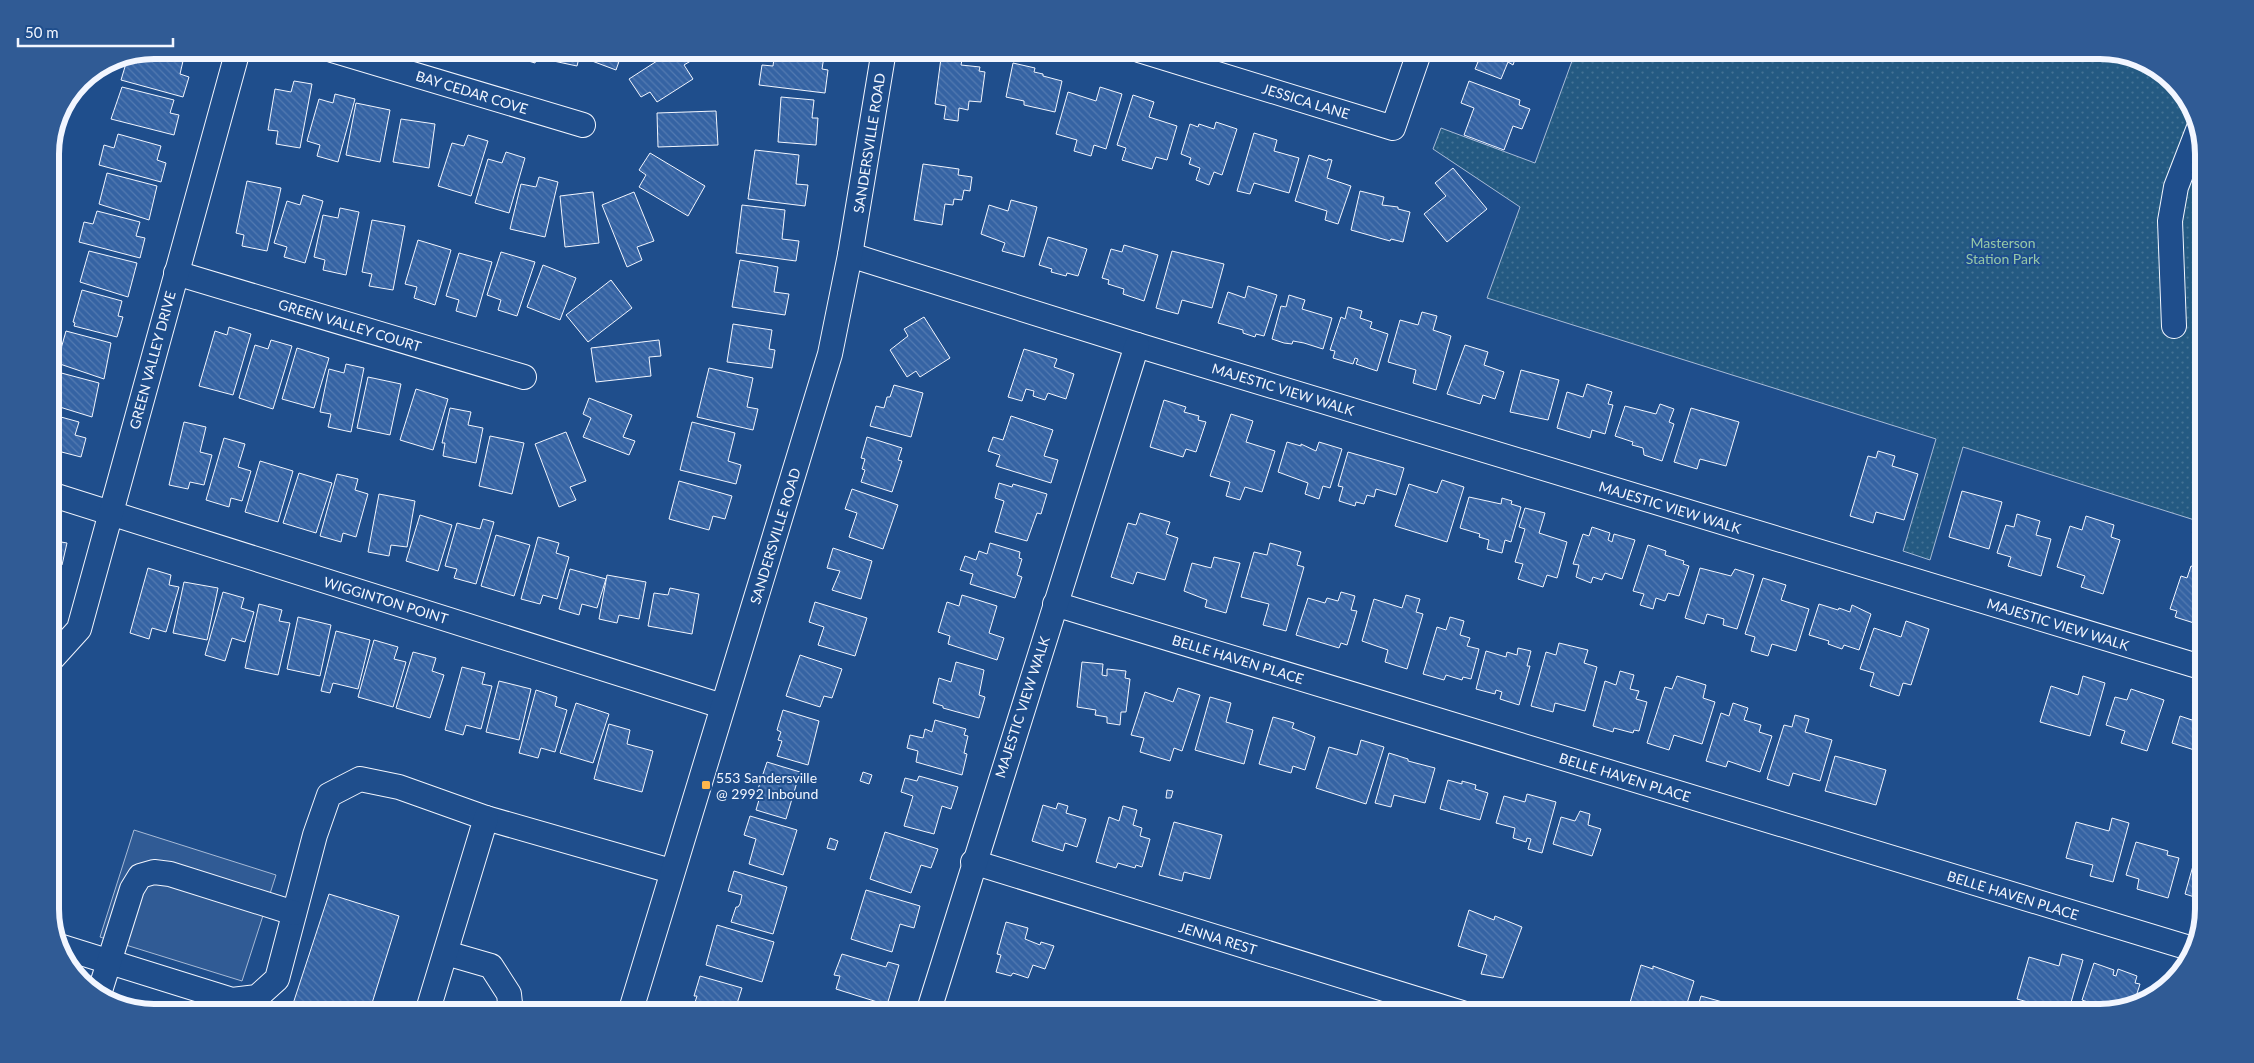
<svg xmlns="http://www.w3.org/2000/svg" width="2254" height="1063" font-family="Lato,sans-serif">
<defs>
<pattern id="green-dots" width="8" height="8" patternUnits="userSpaceOnUse" patternTransform="scale(1.25)"><rect width="8" height="8" fill="#245a82"/><path d="M2 2h.1M6 6h.1" fill="none" stroke="#447295" stroke-width="1.8" stroke-linecap="round"/></pattern>
<pattern id="building-back-hatch" width="6" height="6" patternUnits="userSpaceOnUse" patternTransform="scale(1.25)"><rect width="6" height="6" fill="#3563a3"/><path d="M-1 5l2 2M0 0l6 6M5-1l2 2" fill="none" stroke="#537ab1"/></pattern>
</defs>
<rect width="100%" height="100%" fill="#1f4e8c"/>
<polygon fill="url(#green-dots)" stroke="#a8bbd7" points="1576,50 2101,50 2140,58 2186,96 2204,147 2204,523 1963,447 1930,560 1903,551 1936,439 1487,298 1520,207 1433,149 1441,128 1535,163"/>
<polygon fill="#305b95" stroke="#a8bbd7" points="134,830 276,875 242,981 100,937"/>
<g fill="url(#building-back-hatch)" stroke="#f2f6ff">
<polygon points="478,50 497,50 496,54"/>
<polygon points="503,50 539,50 535,63 502,53"/>
<polygon points="546,50 581,50 577,66 544,59"/>
<polygon points="587,50 623,50 616,70 584,58"/>
<polygon points="674,50 687,50 694,59 684,65 693,79 657,102 650,92 641,97 629,79"/>
<polygon points="775,50 825,50 822,69 828,70 825,93 759,85 762,65 773,66"/>
<polygon points="1337,50 1365,50 1361,60"/>
<polygon points="1474,50 1515,50 1518,51 1513,65 1508,62 1501,79 1475,69 1478,62 1471,60"/>
<polygon points="147,51 183,61 180,74 189,77 183,97 121,80 127,60 137,63 140,53"/>
<polygon points="941,58 962,60 961,65 980,67 979,71 985,72 981,102 969,101 968,110 959,108 958,121 944,119 946,106 935,104"/>
<polygon points="1013,63 1035,68 1034,72 1043,74 1043,76 1062,81 1055,112 1024,105 1024,101 1006,97"/>
<polygon points="294,81 312,84 300,148 276,144 278,131 268,130 275,89 291,92"/>
<polygon points="1469,81 1520,100 1519,105 1530,109 1522,129 1513,126 1504,150 1464,135 1474,108 1461,103"/>
<polygon points="122,87 174,100 170,113 179,115 174,135 111,119"/>
<polygon points="1100,87 1122,94 1106,149 1094,145 1091,156 1074,151 1077,140 1056,134 1068,92 1096,101"/>
<polygon points="335,94 355,99 338,162 317,156 320,145 307,141 319,99 333,103"/>
<polygon points="1133,95 1154,102 1149,117 1177,126 1167,160 1156,157 1152,169 1122,160 1126,148 1117,145"/>
<polygon points="781,97 814,100 812,118 818,118 816,145 778,142"/>
<polygon points="356,103 390,110 380,162 346,155"/>
<polygon points="716,111 718,145 658,147 657,113"/>
<polygon points="401,119 435,124 429,168 393,162"/>
<polygon points="1216,122 1237,129 1222,175 1214,172 1209,185 1196,180 1200,168 1189,164 1191,158 1181,154 1190,124 1198,127 1199,124 1214,129"/>
<polygon points="1254,133 1277,140 1274,151 1299,158 1289,193 1254,183 1250,194 1237,191"/>
<polygon points="118,134 161,146 157,160 166,163 161,182 99,165 104,145 114,148"/>
<polygon points="468,135 488,141 471,196 438,186 452,143 464,146"/>
<polygon points="755,150 799,155 796,184 808,185 805,206 748,199"/>
<polygon points="506,152 525,158 509,213 475,203 488,159 502,163"/>
<polygon points="650,153 705,186 688,216 639,187 646,175 639,170"/>
<polygon points="1309,155 1327,161 1328,159 1332,160 1327,178 1351,186 1338,224 1325,220 1327,211 1295,201"/>
<polygon points="923,164 959,169 958,175 972,177 970,191 964,190 962,200 954,199 953,205 945,204 942,225 914,220"/>
<polygon points="1453,168 1487,209 1447,242 1424,214 1446,196 1435,183"/>
<polygon points="107,173 157,186 149,220 99,204"/>
<polygon points="539,177 558,182 545,237 510,229 521,184 536,187"/>
<polygon points="247,181 281,188 267,251 242,246 244,235 236,233"/>
<polygon points="1360,191 1384,197 1382,205 1398,207 1398,209 1410,212 1403,242 1391,239 1390,241 1351,230"/>
<polygon points="593,192 599,243 565,247 560,196"/>
<polygon points="634,192 654,241 637,247 642,260 627,267 602,205"/>
<polygon points="303,195 323,201 305,263 284,257 287,247 274,243 287,201 300,205"/>
<polygon points="1011,200 1037,207 1024,257 1002,251 1005,243 981,234 989,205 1008,211"/>
<polygon points="742,205 785,210 782,239 799,241 796,261 736,253"/>
<polygon points="340,208 359,212 346,275 323,270 325,260 314,257 323,215 338,218"/>
<polygon points="97,211 140,222 136,236 145,238 140,258 79,242 84,222 93,224"/>
<polygon points="372,220 405,226 393,290 369,286 372,274 362,272"/>
<polygon points="1048,237 1087,249 1078,276 1067,273 1066,276 1051,272 1052,269 1039,265"/>
<polygon points="418,240 451,250 435,305 414,298 417,287 405,284"/>
<polygon points="1124,245 1158,255 1144,301 1123,294 1124,289 1108,284 1109,280 1102,278 1111,249 1122,252"/>
<polygon points="89,251 137,263 128,297 80,282"/>
<polygon points="1172,251 1224,264 1212,308 1182,300 1178,314 1156,308"/>
<polygon points="501,252 535,262 517,316 498,310 501,300 487,295"/>
<polygon points="459,253 492,262 476,317 456,311 459,300 446,296"/>
<polygon points="740,260 778,267 774,292 789,294 785,315 732,307"/>
<polygon points="543,265 576,278 560,320 527,307"/>
<polygon points="611,280 632,308 588,342 566,315"/>
<polygon points="1248,286 1277,295 1264,336 1256,334 1255,337 1243,333 1243,330 1218,323 1228,292 1245,298"/>
<polygon points="82,290 122,301 118,316 123,317 117,337 74,326 75,323 73,322"/>
<polygon points="1289,295 1305,300 1302,309 1332,318 1323,349 1304,343 1293,341 1292,344 1284,343 1272,339 1281,306 1286,307"/>
<polygon points="1348,307 1362,311 1360,318 1372,322 1370,328 1388,334 1377,371 1356,364 1358,359 1355,358 1353,364 1333,358 1335,351 1330,350 1341,317 1345,319"/>
<polygon points="1422,312 1437,316 1433,330 1451,336 1436,390 1413,383 1416,370 1388,362 1400,320 1418,325"/>
<polygon points="924,317 950,358 920,377 916,371 907,377 890,350 908,336 904,329"/>
<polygon points="733,324 772,330 769,349 775,350 772,368 727,362"/>
<polygon points="229,327 251,334 233,395 199,386 215,331 227,335"/>
<polygon points="66,331 111,343 104,379 57,363"/>
<polygon points="271,340 292,346 273,409 239,398 255,345 268,349"/>
<polygon points="659,340 661,356 649,357 651,376 596,382 591,348"/>
<polygon points="1465,345 1488,352 1484,365 1504,372 1495,399 1483,395 1480,404 1447,394"/>
<polygon points="297,348 329,358 314,408 282,399"/>
<polygon points="1024,349 1057,359 1054,367 1074,374 1066,399 1048,393 1045,400 1033,396 1034,391 1026,389 1022,401 1008,397"/>
<polygon points="346,364 364,368 351,432 328,427 331,414 320,412 329,369 344,373"/>
<polygon points="709,368 753,378 747,407 758,409 753,430 697,417"/>
<polygon points="50,370 99,383 92,417 50,404"/>
<polygon points="1521,370 1559,380 1548,420 1510,412"/>
<polygon points="368,377 401,384 390,435 357,428"/>
<polygon points="1587,384 1612,392 1608,404 1613,405 1605,434 1592,430 1590,438 1557,428 1567,392 1583,397"/>
<polygon points="894,385 923,393 911,437 870,426 876,406 884,408 887,397 890,397"/>
<polygon points="416,389 448,399 433,450 400,440"/>
<polygon points="589,398 632,415 623,437 635,441 629,455 583,437 591,418 583,414"/>
<polygon points="1164,400 1186,407 1184,412 1199,416 1198,420 1206,422 1196,452 1186,449 1183,457 1150,447"/>
<polygon points="1660,404 1674,409 1669,422 1674,424 1662,461 1644,455 1643,448 1632,445 1633,442 1615,436 1625,406 1656,414"/>
<polygon points="450,408 471,412 468,425 483,428 476,463 443,456 445,443 442,443"/>
<polygon points="1691,408 1739,422 1726,466 1700,459 1697,469 1674,462"/>
<polygon points="50,414 79,422 75,435 86,438 81,457 50,449"/>
<polygon points="1231,414 1253,421 1246,442 1275,451 1262,492 1245,487 1240,500 1226,496 1230,482 1210,476"/>
<polygon points="1011,416 1053,430 1044,456 1058,460 1051,483 996,466 1000,455 988,451 993,437 1003,440"/>
<polygon points="184,422 206,427 200,452 212,455 204,485 190,482 188,489 169,485"/>
<polygon points="692,422 735,433 728,461 741,465 736,484 680,470"/>
<polygon points="566,432 586,481 570,487 576,500 559,507 535,444"/>
<polygon points="490,436 524,443 512,494 479,486"/>
<polygon points="867,437 902,448 898,460 902,461 892,492 861,482 865,470 862,469 865,459 861,458"/>
<polygon points="224,438 245,444 238,467 251,471 242,501 231,498 229,507 206,500"/>
<polygon points="1287,442 1301,446 1301,444 1316,451 1319,442 1342,449 1330,488 1323,486 1319,499 1305,494 1308,483 1278,472"/>
<polygon points="1878,451 1895,456 1892,466 1918,474 1904,520 1876,512 1873,523 1850,516 1868,456 1876,458"/>
<polygon points="1348,452 1404,468 1396,495 1376,489 1374,497 1367,495 1364,504 1356,502 1355,506 1339,501 1343,487 1338,486"/>
<polygon points="260,461 293,471 278,522 245,512"/>
<polygon points="299,473 332,483 316,533 283,523"/>
<polygon points="337,474 358,479 355,490 368,494 356,537 343,533 341,542 320,536"/>
<polygon points="1442,480 1464,487 1447,542 1395,526 1409,484 1437,493"/>
<polygon points="679,481 732,496 725,519 713,516 709,530 669,519"/>
<polygon points="999,483 1012,487 1013,484 1047,494 1041,514 1037,513 1027,541 995,532 1004,501 995,498"/>
<polygon points="852,489 898,505 883,549 849,537 857,513 845,509"/>
<polygon points="1962,491 2002,502 1989,549 1949,537"/>
<polygon points="379,494 415,501 407,547 391,545 389,556 368,552"/>
<polygon points="1469,497 1501,504 1502,498 1512,501 1511,504 1521,507 1511,542 1505,540 1502,553 1487,549 1489,540 1479,537 1480,534 1460,528"/>
<polygon points="1525,508 1545,513 1539,533 1567,542 1557,578 1547,575 1543,587 1518,579 1523,564 1515,562 1525,529 1519,527"/>
<polygon points="1140,513 1170,522 1166,534 1178,538 1165,580 1137,572 1133,584 1111,577 1128,523 1136,525"/>
<polygon points="2017,514 2040,521 2036,535 2051,539 2041,576 2008,566 2011,557 1997,553 2006,525 2014,527"/>
<polygon points="420,515 452,525 438,571 406,561"/>
<polygon points="2086,516 2114,525 2111,537 2120,540 2103,594 2081,587 2085,576 2057,567 2070,526 2082,530"/>
<polygon points="483,519 494,522 476,584 454,578 457,569 445,566 457,523 480,529"/>
<polygon points="1592,527 1610,533 1608,540 1612,542 1614,534 1635,540 1622,579 1605,573 1602,580 1593,577 1591,583 1576,577 1579,565 1573,564 1583,534 1589,536"/>
<polygon points="496,535 530,545 514,596 481,586"/>
<polygon points="538,537 559,543 556,553 569,557 557,599 543,595 540,604 521,599"/>
<polygon points="50,540 67,543 62,565 51,562 50,567"/>
<polygon points="990,543 1020,552 1019,558 1022,559 1017,575 1022,577 1015,598 970,584 973,574 960,570 965,556 976,560 979,551 987,554"/>
<polygon points="1270,543 1301,552 1297,565 1304,567 1286,631 1263,625 1269,604 1241,597 1254,552 1267,555"/>
<polygon points="1648,545 1666,551 1665,555 1684,561 1683,564 1689,566 1679,596 1668,593 1665,601 1656,598 1653,609 1640,605 1644,594 1633,591"/>
<polygon points="833,548 872,561 861,599 832,590 840,571 827,568"/>
<polygon points="1214,557 1240,563 1226,613 1205,607 1207,600 1184,591 1192,563 1211,568"/>
<polygon points="2191,566 2204,570 2202,578 2204,578 2204,624 2198,622 2200,617 2196,616 2194,623 2175,617 2177,611 2170,609 2181,576 2187,578"/>
<polygon points="148,568 171,575 169,585 179,587 166,632 152,628 149,639 130,633"/>
<polygon points="1700,568 1731,576 1735,569 1754,575 1737,629 1723,625 1724,619 1707,614 1704,624 1685,618"/>
<polygon points="570,569 606,579 597,608 582,604 579,615 559,609"/>
<polygon points="607,575 646,582 639,619 619,615 617,623 599,619"/>
<polygon points="1763,578 1786,585 1781,600 1809,609 1796,651 1772,644 1768,656 1751,651 1755,637 1745,634"/>
<polygon points="184,582 218,588 207,640 173,633"/>
<polygon points="670,588 699,594 692,634 648,626 654,593 668,595"/>
<polygon points="223,592 244,598 241,608 254,612 245,642 232,638 225,661 205,655"/>
<polygon points="1341,592 1355,596 1351,610 1357,611 1347,645 1341,643 1339,648 1296,635 1308,598 1325,603 1327,598 1338,601"/>
<polygon points="962,595 997,606 989,633 1004,638 997,660 948,644 950,636 938,632 947,602 959,606"/>
<polygon points="1406,595 1420,599 1416,612 1423,614 1407,669 1385,662 1388,650 1362,641 1374,599 1402,608"/>
<polygon points="815,602 867,618 855,656 818,645 824,627 809,622"/>
<polygon points="259,604 282,610 279,621 290,623 278,675 245,668"/>
<polygon points="1819,604 1838,610 1839,608 1850,612 1852,605 1871,614 1859,650 1844,645 1842,649 1828,644 1829,641 1809,635"/>
<polygon points="298,617 331,625 320,676 287,669"/>
<polygon points="1450,617 1464,621 1460,635 1470,638 1467,646 1479,649 1471,679 1463,677 1462,680 1446,675 1444,680 1423,674 1437,627 1446,630"/>
<polygon points="1906,621 1929,629 1911,685 1903,683 1899,696 1870,686 1874,673 1860,669 1874,628 1901,637"/>
<polygon points="336,631 370,640 358,689 333,683 330,693 321,691"/>
<polygon points="374,640 398,647 394,659 406,662 393,707 358,697"/>
<polygon points="1559,643 1588,650 1584,663 1597,667 1585,711 1555,703 1553,712 1531,706 1546,652 1556,655"/>
<polygon points="1518,648 1531,651 1527,666 1530,666 1519,705 1500,699 1502,692 1496,690 1495,694 1476,689 1486,651 1506,657 1507,652 1517,655"/>
<polygon points="413,652 436,658 432,671 444,675 430,718 396,708"/>
<polygon points="800,655 842,669 832,698 824,696 820,707 786,696"/>
<polygon points="956,662 984,670 979,695 985,697 979,718 943,708 943,706 933,703 939,678 951,682"/>
<polygon points="1082,662 1103,664 1102,675 1107,676 1107,669 1126,671 1125,678 1130,679 1126,712 1121,712 1120,725 1107,723 1107,717 1095,715 1096,710 1077,707"/>
<polygon points="462,667 485,673 482,684 492,686 481,729 466,725 463,735 445,730"/>
<polygon points="1620,671 1634,675 1630,689 1639,691 1636,699 1647,702 1639,731 1634,730 1633,733 1614,728 1613,732 1593,726 1605,681 1616,685"/>
<polygon points="1677,676 1706,685 1703,698 1715,702 1702,744 1674,735 1669,750 1647,743 1665,687 1672,689"/>
<polygon points="2083,676 2105,683 2090,736 2040,722 2051,686 2078,695"/>
<polygon points="499,681 531,689 519,740 486,732"/>
<polygon points="1178,688 1200,695 1182,751 1174,748 1170,761 1140,752 1144,738 1131,735 1145,692 1173,702"/>
<polygon points="2131,689 2164,700 2147,751 2121,743 2125,731 2106,725 2115,697 2127,700"/>
<polygon points="536,690 557,697 555,706 567,710 555,752 541,748 538,758 519,753"/>
<polygon points="1210,697 1231,703 1226,722 1253,730 1244,764 1195,750"/>
<polygon points="576,703 609,714 593,763 560,753"/>
<polygon points="1733,703 1748,708 1744,720 1761,725 1759,732 1772,736 1760,772 1728,761 1726,767 1706,761 1721,713 1729,716"/>
<polygon points="783,710 819,721 808,765 777,756 782,741 778,740 781,732 777,730"/>
<polygon points="1795,715 1809,719 1805,732 1832,740 1820,781 1793,773 1789,786 1767,779 1784,725 1792,727"/>
<polygon points="2180,716 2192,720 2194,717 2204,720 2204,753 2172,743"/>
<polygon points="1273,717 1294,723 1292,728 1315,737 1305,770 1293,766 1291,773 1259,764"/>
<polygon points="935,720 966,729 964,735 968,736 964,753 967,754 962,775 916,762 918,751 907,748 910,735 923,738 925,729 932,732"/>
<polygon points="609,724 630,730 627,744 653,751 642,792 594,779"/>
<polygon points="1361,740 1384,747 1366,804 1316,788 1329,747 1357,755"/>
<polygon points="1389,753 1408,759 1408,761 1435,768 1425,803 1394,795 1391,807 1375,803"/>
<polygon points="1835,756 1886,770 1876,805 1825,791"/>
<polygon points="767,762 800,772 786,819 756,810 761,793 757,792"/>
<polygon points="863,772 872,775 869,784 860,781"/>
<polygon points="919,776 958,787 951,809 942,806 934,834 904,826 913,796 901,792 905,778 917,781"/>
<polygon points="1448,780 1462,784 1462,781 1476,785 1475,789 1488,793 1480,820 1440,809"/>
<polygon points="1167,790 1173,791 1171,798 1166,798"/>
<polygon points="1527,794 1556,802 1542,853 1528,849 1531,839 1527,838 1526,842 1513,838 1515,828 1496,823 1504,796 1525,802"/>
<polygon points="1058,803 1068,806 1066,813 1086,819 1077,847 1065,843 1063,851 1032,841 1043,805 1056,809"/>
<polygon points="1123,806 1137,810 1133,825 1142,828 1140,836 1150,839 1142,867 1136,865 1135,868 1118,863 1116,868 1096,862 1109,817 1119,821"/>
<polygon points="1580,811 1590,814 1588,825 1601,829 1592,856 1553,844 1561,817 1575,821"/>
<polygon points="750,816 797,830 783,875 749,864 756,839 744,835"/>
<polygon points="2112,818 2129,823 2113,882 2090,876 2093,865 2066,858 2076,822 2109,831"/>
<polygon points="1174,822 1222,835 1210,879 1184,872 1182,881 1159,875"/>
<polygon points="885,832 938,849 931,868 921,865 911,893 870,879"/>
<polygon points="830,838 838,841 835,850 827,848"/>
<polygon points="2200,841 2204,842 2204,900 2185,894"/>
<polygon points="2136,842 2168,851 2167,855 2179,858 2168,898 2137,889 2139,879 2126,875"/>
<polygon points="734,871 787,887 773,934 731,922 736,907 738,907 740,904 742,895 728,891"/>
<polygon points="866,890 920,906 914,928 900,924 892,952 851,939"/>
<polygon points="329,894 399,916 369,1013 290,1013"/>
<polygon points="1469,910 1494,920 1495,916 1522,927 1503,978 1481,974 1487,955 1458,946"/>
<polygon points="1006,922 1028,928 1025,939 1040,945 1041,942 1054,946 1045,969 1033,965 1028,978 1013,973 1011,976 996,972 1001,955 997,954"/>
<polygon points="717,925 774,942 762,982 706,965"/>
<polygon points="842,954 886,967 888,962 899,965 887,1005 836,989 840,976 834,975"/>
<polygon points="2062,954 2083,960 2068,1013 2017,999 2029,957 2059,966"/>
<polygon points="2094,963 2114,970 2113,975 2116,976 2118,969 2137,976 2135,983 2140,984 2134,1003 2102,1013 2098,1011 2100,1006 2082,1000"/>
<polygon points="1641,965 1653,969 1653,966 1694,981 1684,1013 1661,1013 1661,1009 1652,1006 1650,1013 1627,1013"/>
<polygon points="700,976 742,988 734,1013 692,1012 697,996 694,996"/>
<polygon points="1701,996 1744,1008 1742,1013 1696,1013"/>
<polygon points="840,1008 854,1013 838,1013"/>
</g>
<g fill="none" stroke-linecap="round" stroke-linejoin="round">
<g stroke="#f2f6ff" stroke-width="26">
<g id="minor">
<polyline points="332,50 583,125"/>
<polyline points="1139,50 1393,128 1420,50"/>
<polyline points="850,255 1137,345 2204,668"/>
<polyline points="176,273 524,377"/>
<polyline points="2174,326 2170,221 2176,187 2198,130"/>
<polyline points="50,494 722,706"/>
<polyline points="1055,604 2196,950"/>
<polyline points="50,661 79,629 238,50"/>
<polyline points="973,862 1462,1013"/>
<polyline points="62,947 232,1000 257,997 277,979 315,835 329,795 360,779 399,787 486,818 671,871"/>
<polyline points="446,953 491,966 509,994 511,1013"/>
<polyline points="99,994 132,889 140,876 154,872 170,874 294,913"/>
<polyline points="427,1013 486,818"/>
<polyline points="630,1013 830,354 850,255 884,50"/>
<polyline points="928,1013 1137,345"/>
</g>
</g>
<use href="#minor" stroke="#1f4e8c" stroke-width="24"/>
</g>
<rect fill="#ffb74d" stroke="#1f4e8c" stroke-width="2" x="701" y="780" width="10" height="10" rx="2.5"/>
<g text-anchor="middle" dominant-baseline="central" stroke-width="4" stroke-linejoin="round" paint-order="stroke">
<g font-size="14" fill="#f2f6ff" stroke="#1f4e8c">
<text transform="translate(472 92) rotate(17)">BAY CEDAR COVE</text>
<text transform="translate(1306 101) rotate(17)">JESSICA LANE</text>
<text transform="translate(869 143) rotate(-81)">SANDERSVILLE ROAD</text>
<text transform="translate(350 325) rotate(17)">GREEN VALLEY COURT</text>
<text transform="translate(152 360) rotate(-75)">GREEN VALLEY DRIVE</text>
<text transform="translate(1283 389) rotate(17)">MAJESTIC VIEW WALK</text>
<text transform="translate(1670 507) rotate(17)">MAJESTIC VIEW WALK</text>
<text transform="translate(775 536) rotate(-73)">SANDERSVILLE ROAD</text>
<text transform="translate(386 600) rotate(17)">WIGGINTON POINT</text>
<text transform="translate(2058 624) rotate(17)">MAJESTIC VIEW WALK</text>
<text transform="translate(1238 659) rotate(17)">BELLE HAVEN PLACE</text>
<text transform="translate(1022 707) rotate(-72)">MAJESTIC VIEW WALK</text>
<text transform="translate(1625 777) rotate(17)">BELLE HAVEN PLACE</text>
<text transform="translate(2013 895) rotate(17)">BELLE HAVEN PLACE</text>
<text transform="translate(1218 938) rotate(17)">JENNA REST</text>
</g>
<g font-size="14" fill="#97c8a6" stroke="#1f4e8c">
<text x="2003" y="242">Masterson<tspan x="2003" dy="16">Station Park</tspan></text>
</g>
<g font-size="14" fill="#f2f6ff" stroke="#1f4e8c" text-anchor="start">
<text x="716" y="777">553 Sandersville<tspan x="716" dy="16">@ 2992 Inbound</tspan></text>
</g>
</g>
<path d="M0 0H2254V1063H0ZM154 59H2100A95 95 0 0 1 2195 154V909A95 95 0 0 1 2100 1004H154A95 95 0 0 1 59 909V154A95 95 0 0 1 154 59Z" fill="#305b95" fill-rule="evenodd"/>
<path fill="none" stroke="#f2f6ff" stroke-width="6" d="M154 59H2100A95 95 0 0 1 2195 154V909A95 95 0 0 1 2100 1004H154A95 95 0 0 1 59 909V154A95 95 0 0 1 154 59Z"/>
<path d="M18 38v8h155v-8" fill="none" stroke="#f2f6ff" stroke-width="2.5"/>
<text x="25" y="38" font-size="15" fill="#f2f6ff" stroke="#1f4e8c" stroke-width="4" paint-order="stroke">50 m</text>
</svg>
